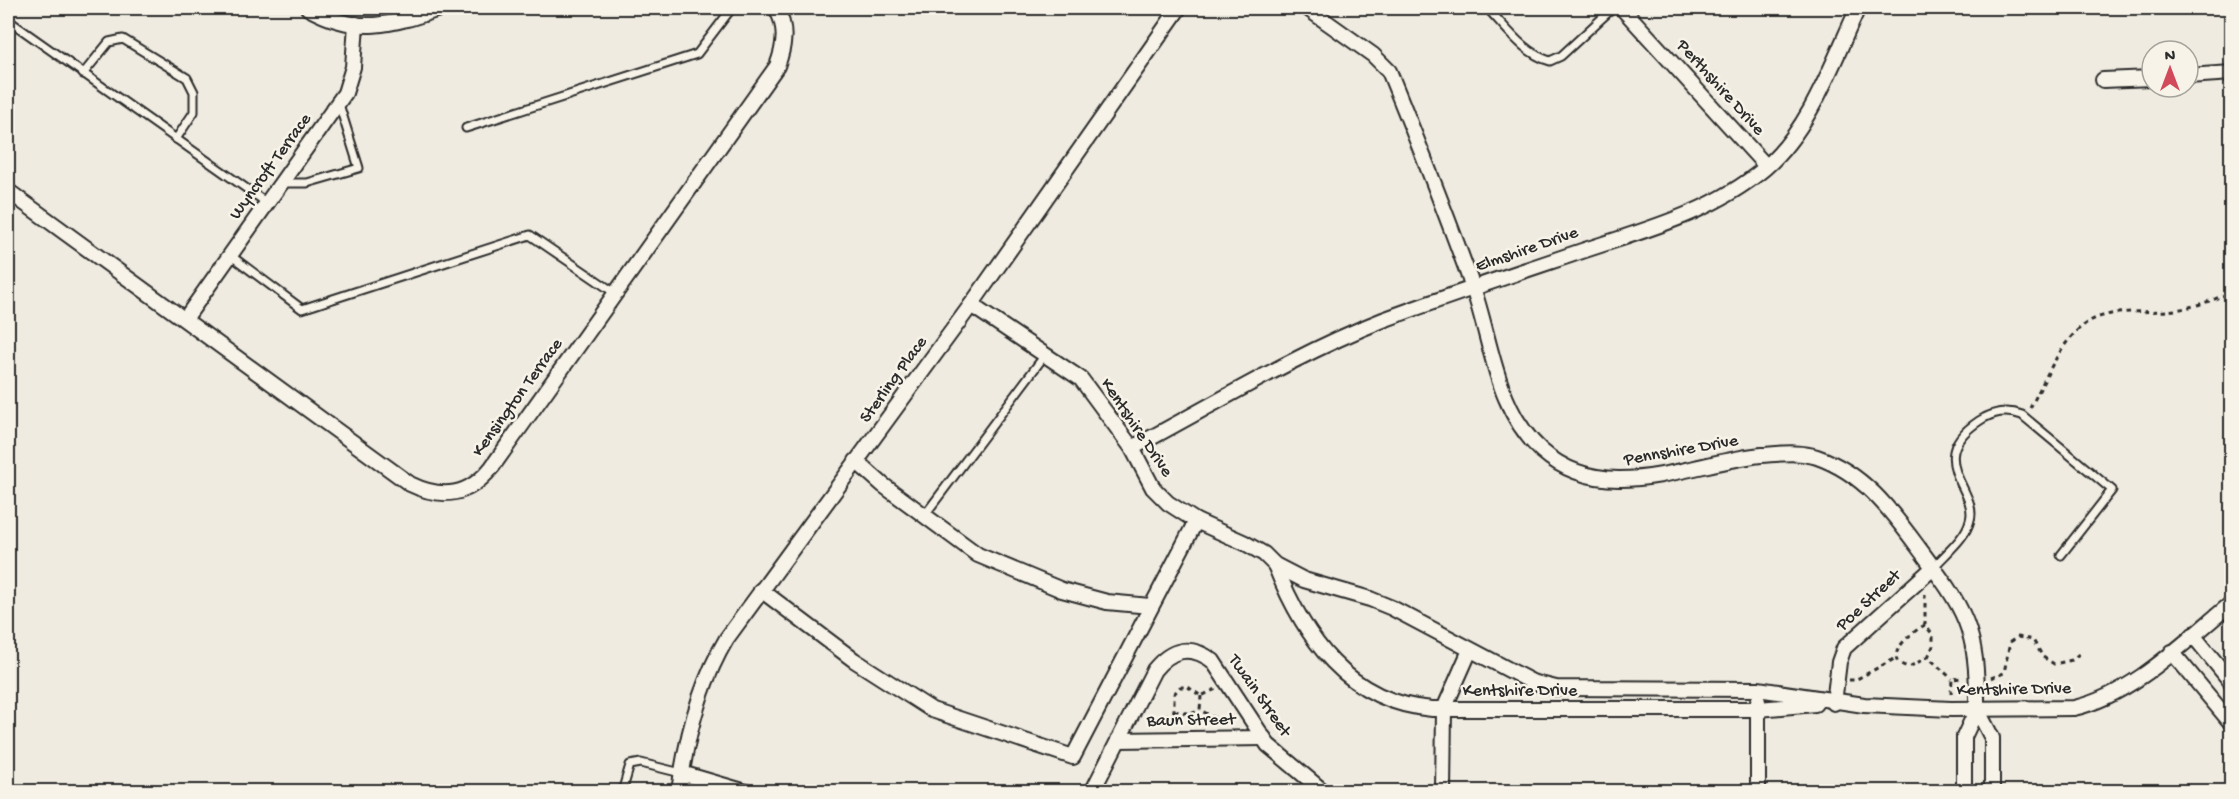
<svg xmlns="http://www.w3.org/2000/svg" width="2239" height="799" font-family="'Gochi Hand',sans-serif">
<rect width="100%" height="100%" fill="#efebe0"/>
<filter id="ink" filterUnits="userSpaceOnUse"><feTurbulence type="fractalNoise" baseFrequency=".0167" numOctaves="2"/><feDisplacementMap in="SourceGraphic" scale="12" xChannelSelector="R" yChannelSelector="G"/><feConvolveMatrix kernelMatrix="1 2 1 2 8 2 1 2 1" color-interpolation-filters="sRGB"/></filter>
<g filter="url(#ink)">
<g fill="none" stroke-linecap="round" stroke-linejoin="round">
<g stroke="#2b2b2b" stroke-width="11">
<g id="service">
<path d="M1487,8C1506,27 1523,53 1550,61L1561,56L1613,8"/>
<polyline points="8,20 267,203"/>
<polyline points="83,74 109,42 123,39 187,78 194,92 194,112 176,139"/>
<polyline points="466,128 697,54 732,8"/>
<polyline points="281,183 307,183 359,168 339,104"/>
<polyline points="230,255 302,309 530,235 615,293"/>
<polyline points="924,516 1045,355"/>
<path d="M1933,568C1945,554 1966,538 1970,520C1979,490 1922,459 1979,421C1993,412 2006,409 2022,415L2112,490L2061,555"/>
<polyline points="622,792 630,765 641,763 681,773"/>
</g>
</g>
<g stroke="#2b2b2b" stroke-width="18">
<g id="minor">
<path d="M308,8C358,36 391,25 442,8"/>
<path d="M1307,8L1373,55L1389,71C1418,142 1446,213 1472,285C1492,341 1495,409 1542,451C1605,507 1689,463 1761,455C1779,454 1800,451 1817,457C1863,473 1890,509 1918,547C1965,610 1978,627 1977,709"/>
<polyline points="1622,8 1766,166"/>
<polyline points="2188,76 2232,73"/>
<polyline points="2103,80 2152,78"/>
<path d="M8,191L410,484C443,500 469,496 492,467L777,66C785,45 787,27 776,8"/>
<path d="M971,305L1081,379L1132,448L1153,488L1168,503L1196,521L1245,543L1264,554L1275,565L1304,580L1370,599L1392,608L1532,682L1556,688L1758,689L1864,705L1951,709L2074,708C2133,695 2185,641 2232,603"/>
<polyline points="185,319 345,93 353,67 356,24"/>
<path d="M1132,448C1215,404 1296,354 1383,320C1450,295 1517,273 1585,250C1648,229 1713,212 1765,168C1811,128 1833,61 1858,8"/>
<polyline points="856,461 883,485 978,555 1062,590 1107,602 1150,606"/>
<path d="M1275,565C1304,638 1348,702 1432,709H1759L1815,704"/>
<polyline points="761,590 854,660 932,710 1073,757 1196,521"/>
<polyline points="2193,635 2232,683"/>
<polyline points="2172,652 2232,724"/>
<polyline points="1758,701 1758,792"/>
<polyline points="1834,703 1839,662 1844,648 1933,568"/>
<polyline points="1118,740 1264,738"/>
<polyline points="681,773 746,792"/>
<path d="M679,792C686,738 699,685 727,638L971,305L1179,8"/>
<path d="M1092,792L1154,670C1171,649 1190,644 1213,661L1268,745L1324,792"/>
<polyline points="1443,792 1444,709 1470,650"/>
<polyline points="1964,792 1964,737 1977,709 1992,738 1992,792"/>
</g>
</g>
<g stroke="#2b2b2b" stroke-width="3" stroke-dasharray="4.5 4.5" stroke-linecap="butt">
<path d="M2030,408C2045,381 2059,343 2085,324C2109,307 2147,314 2175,310C2195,307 2213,300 2232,292"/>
<polyline points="1925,594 1925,625 1933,635 1933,646 1928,657 1952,679"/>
<path d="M1925,625C1911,632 1878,660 1909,667L1928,657"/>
<polyline points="1991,678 2004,673 2010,642 2018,637 2033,640 2043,657 2054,664 2072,660 2080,653"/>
<polyline points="1849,680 1855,680 1896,658"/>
<polyline points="1951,694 1952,679 1963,678"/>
<polyline points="1201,696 1200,710 1224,723"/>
<polyline points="1174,711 1191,714 1200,710"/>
<polyline points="1149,725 1174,711 1174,694 1180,687 1188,687 1201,696 1216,689"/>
</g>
<use href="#service" stroke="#f7f3e8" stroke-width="7"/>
<use href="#minor" stroke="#f7f3e8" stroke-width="14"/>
</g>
</g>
<g text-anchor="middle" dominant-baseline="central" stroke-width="5" stroke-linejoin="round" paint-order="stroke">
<g font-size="18" fill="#2b2b2b" stroke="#f7f3e8">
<text transform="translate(1720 88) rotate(48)">Perthshire Drive</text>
<text transform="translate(271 167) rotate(-54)">Wyncroft Terrace</text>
<text transform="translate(1527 250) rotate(-19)">Elmshire Drive</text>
<text transform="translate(894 380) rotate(-54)">Sterling Place</text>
<text transform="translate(518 398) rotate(-54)">Kensington Terrace</text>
<text transform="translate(1136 428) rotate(56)">Kentshire Drive</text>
<text transform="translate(1681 451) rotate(-10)">Pennshire Drive</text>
<text transform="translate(1869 601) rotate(-43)">Poe Street</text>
<text transform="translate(2014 690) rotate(-1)">Kentshire Drive</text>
<text x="1520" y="691">Kentshire Drive</text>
<text transform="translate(1259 696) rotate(55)">Twain Street</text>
<text transform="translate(1191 721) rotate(-1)">Baun Street</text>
</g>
</g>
<rect width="2239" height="799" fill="none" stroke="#f7f3e8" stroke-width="30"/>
<rect x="15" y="15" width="2209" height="769" fill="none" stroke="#2b2b2b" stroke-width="2" filter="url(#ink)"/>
<g transform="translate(2170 69)"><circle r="28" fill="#f7f3e8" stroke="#a5a39c" stroke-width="1.5"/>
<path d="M0-4.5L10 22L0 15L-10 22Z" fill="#d1495b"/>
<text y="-9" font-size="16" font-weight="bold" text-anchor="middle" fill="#2b2b2b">N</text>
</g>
</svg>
